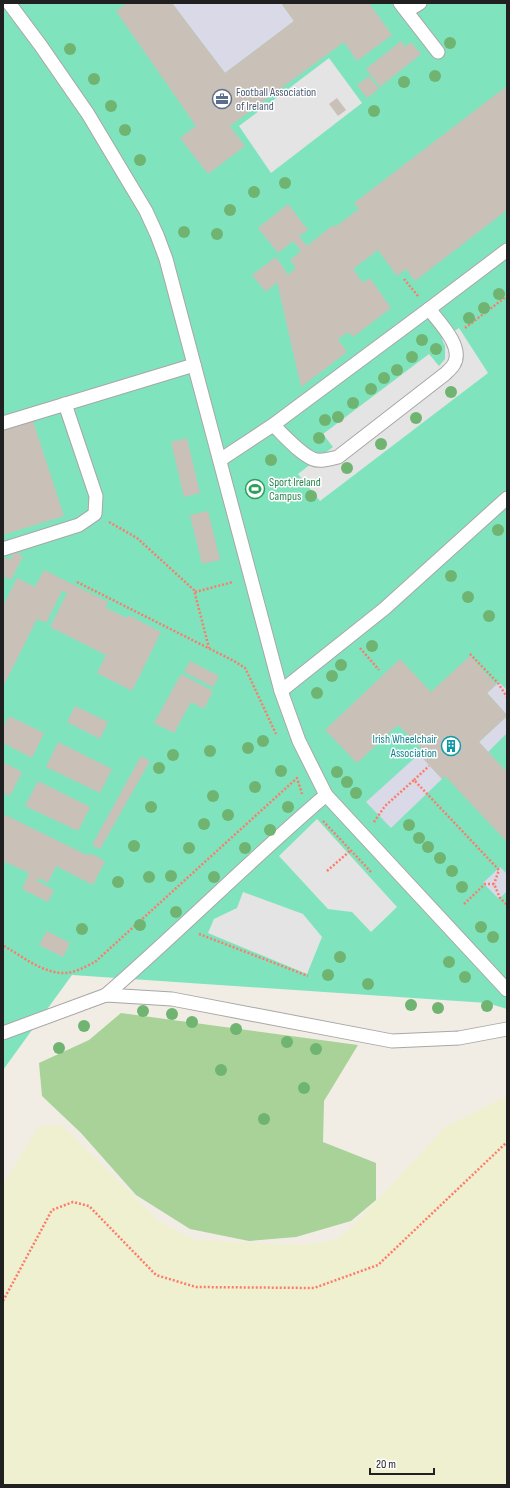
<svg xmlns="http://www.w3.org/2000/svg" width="510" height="1488" font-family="'Sofia Sans Condensed',sans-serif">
<rect width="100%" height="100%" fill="#f1ede5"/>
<polygon fill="#eef0d0" points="507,1096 507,1485 3,1485 3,1185 38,1127 61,1124 159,1221 194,1240 306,1245 335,1240 350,1229 445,1127"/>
<polygon fill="#a8d298" points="121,1013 358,1045 324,1101 323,1142 376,1163 376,1200 351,1221 296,1237 249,1241 190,1229 136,1195 81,1133 42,1096 39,1063 89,1040"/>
<polygon fill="#7fe4be" points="3,3 507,3 507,1009 487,1003 72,975 3,1070"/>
<g fill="#e4e4e4">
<polygon points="329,58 362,103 271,173 239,126"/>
<polygon points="459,328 488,373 320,501 298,474 333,447 323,434 429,354 439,366 445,359 445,346 442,339"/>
<polygon points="317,819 397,907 371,932 352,912 328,909 279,856"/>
<polygon points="243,892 303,914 322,937 307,974 208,933 214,919 237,908"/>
</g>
<g fill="#dad9e7">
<polygon points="172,3 281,3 294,21 225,73"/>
<polygon points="499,682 507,690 507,715 487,693"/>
<polygon points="507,716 507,733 488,752 479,742"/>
<polygon points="419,754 442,779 391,828 366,802"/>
<polygon points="500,867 507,874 507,891 499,899 483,883"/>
</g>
<g fill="#c9c0b8">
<polygon points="127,3 172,3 225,73 294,21 281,3 369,3 392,35 357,61 344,42 230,126 245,146 208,174 180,138 196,126 116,11"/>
<polygon points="401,41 405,47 411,42 421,54 380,87 366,69"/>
<polygon points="369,76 379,89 367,98 357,85"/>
<polygon points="507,86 507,210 415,281 406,269 397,276 378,250 353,269 363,283 370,278 391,308 353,337 348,332 338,339 347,352 301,387 277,282 266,292 252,275 276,257 288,275 296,268 290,260 301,251 293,241 278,253 258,228 288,204 308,230 299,236 307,246 333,225 335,227 359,209 354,203"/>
<polygon points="337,98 346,110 338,116 329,104"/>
<polygon points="33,421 64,516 3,535 3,431"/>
<polygon points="187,438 200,493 184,497 171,442"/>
<polygon points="208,511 220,560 202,564 190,515"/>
<polygon points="14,551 23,556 11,580 3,576 3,560 4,557 10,560"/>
<polygon points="44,570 108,602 106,608 127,618 128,615 161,632 132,691 97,673 106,655 50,627 67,593 62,591 46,623 37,619 3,687 3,606 17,578 35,587"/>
<polygon points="470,656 496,685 487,693 507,715 507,716 479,742 507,772 507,842 445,776 442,779 419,754 423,750 398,725 357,763 325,730 400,659 431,692"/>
<polygon points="190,661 219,676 213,687 184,672"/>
<polygon points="181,674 213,691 204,709 191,702 174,733 154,723"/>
<polygon points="75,706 108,722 100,739 67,722"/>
<polygon points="9,716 44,733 32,758 3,743 3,728"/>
<polygon points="58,742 112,769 100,793 46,767"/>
<polygon points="141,756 150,761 100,849 92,845"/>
<polygon points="3,762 22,772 10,796 3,792"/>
<polygon points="38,781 90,807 78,831 25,806"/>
<polygon points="3,814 89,856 90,853 105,861 93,885 56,866 48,883 38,878 37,881 54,890 48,902 22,889 29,873 3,861"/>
<polygon points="47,931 70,943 63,957 39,945"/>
</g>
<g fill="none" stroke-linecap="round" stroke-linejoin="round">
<g stroke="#a7a7a7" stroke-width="15">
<g id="service">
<polyline points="9,3 41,46 88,114 146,211 157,235 166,259 281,691 299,741 326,795 507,990"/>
<polyline points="400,3 438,52"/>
<polyline points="407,11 420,3"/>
<polyline points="429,309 507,250"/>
<polyline points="3,423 194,365"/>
<path d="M220,460L273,425L429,309C439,322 464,347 454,364C452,368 448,371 445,374L338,457C330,459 320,462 313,459C299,453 284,435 273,425"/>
<polyline points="3,549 79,525 95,514 96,496 65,404"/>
<polyline points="281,691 384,609 507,498"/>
<path d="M106,995C181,930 250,860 326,795"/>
<polyline points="3,1033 106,995 172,999 392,1041 459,1038 507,1029"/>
</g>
</g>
<g stroke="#ff7a68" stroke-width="2.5" stroke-dasharray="2 2" stroke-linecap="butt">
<polyline points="404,279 418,296"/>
<polyline points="465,328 507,296"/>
<polyline points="109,522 137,538 194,590 209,648"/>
<polyline points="77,582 234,661 245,668 249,676 276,734"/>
<polyline points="195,592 233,582"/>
<polyline points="360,648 379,670"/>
<polyline points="470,654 498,683 507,697"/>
<polyline points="414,780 429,766"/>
<polyline points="323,821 372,873"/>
<polyline points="374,822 385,806 414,780 499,870 494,884"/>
<polyline points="327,871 351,850"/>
<polyline points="464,904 485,884 494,884 500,898 507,905"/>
<polyline points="199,934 308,976"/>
<path d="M4,946C27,959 52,981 78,970C84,968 90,964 95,962L297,778L302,794"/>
<polyline points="3,1301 52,1210 73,1202 89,1206 156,1275 196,1287 314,1288 378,1265 506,1143"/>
</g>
<use href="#service" stroke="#fff" stroke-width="13"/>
</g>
<g fill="#6fb471">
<circle cx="450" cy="43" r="6"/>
<circle cx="70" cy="49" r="6"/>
<circle cx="435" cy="76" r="6"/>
<circle cx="94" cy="79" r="6"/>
<circle cx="404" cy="82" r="6"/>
<circle cx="111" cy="106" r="6"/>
<circle cx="374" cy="111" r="6"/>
<circle cx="125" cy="130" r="6"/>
<circle cx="140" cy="160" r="6"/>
<circle cx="285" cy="183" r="6"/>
<circle cx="254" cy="192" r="6"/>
<circle cx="230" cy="210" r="6"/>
<circle cx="184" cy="232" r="6"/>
<circle cx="217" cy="234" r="6"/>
<circle cx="499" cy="294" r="6"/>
<circle cx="484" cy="308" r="6"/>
<circle cx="469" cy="318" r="6"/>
<circle cx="422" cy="340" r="6"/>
<circle cx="436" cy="349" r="6"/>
<circle cx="412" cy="357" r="6"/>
<circle cx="397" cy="370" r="6"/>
<circle cx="384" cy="378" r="6"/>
<circle cx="371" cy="389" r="6"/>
<circle cx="451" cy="392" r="6"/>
<circle cx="353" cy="403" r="6"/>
<circle cx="338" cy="417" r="6"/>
<circle cx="416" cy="418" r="6"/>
<circle cx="325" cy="420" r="6"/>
<circle cx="319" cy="438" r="6"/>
<circle cx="381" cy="444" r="6"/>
<circle cx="271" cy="460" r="6"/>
<circle cx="347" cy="468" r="6"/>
<circle cx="311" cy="496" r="6"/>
<circle cx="498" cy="530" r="6"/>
<circle cx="451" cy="576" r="6"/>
<circle cx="468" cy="597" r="6"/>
<circle cx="489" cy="616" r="6"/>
<circle cx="372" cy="646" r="6"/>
<circle cx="341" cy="665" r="6"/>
<circle cx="332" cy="676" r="6"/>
<circle cx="317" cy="693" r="6"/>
<circle cx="263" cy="741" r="6"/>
<circle cx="248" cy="748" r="6"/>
<circle cx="210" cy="751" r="6"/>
<circle cx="173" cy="755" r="6"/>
<circle cx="159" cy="768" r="6"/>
<circle cx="281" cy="771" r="6"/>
<circle cx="337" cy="772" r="6"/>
<circle cx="347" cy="782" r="6"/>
<circle cx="255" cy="787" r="6"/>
<circle cx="356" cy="793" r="6"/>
<circle cx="213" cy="796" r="6"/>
<circle cx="151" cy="807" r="6"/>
<circle cx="288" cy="807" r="6"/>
<circle cx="228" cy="815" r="6"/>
<circle cx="204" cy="824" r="6"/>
<circle cx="409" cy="825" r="6"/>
<circle cx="270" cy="830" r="6"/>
<circle cx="419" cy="838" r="6"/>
<circle cx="134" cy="846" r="6"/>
<circle cx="428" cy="847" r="6"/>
<circle cx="189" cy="848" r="6"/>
<circle cx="245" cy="848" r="6"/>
<circle cx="440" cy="858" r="6"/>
<circle cx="452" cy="871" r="6"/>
<circle cx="171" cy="876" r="6"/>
<circle cx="149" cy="877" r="6"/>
<circle cx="214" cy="877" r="6"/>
<circle cx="118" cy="882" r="6"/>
<circle cx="462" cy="887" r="6"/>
<circle cx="176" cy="912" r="6"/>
<circle cx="140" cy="925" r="6"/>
<circle cx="481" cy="927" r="6"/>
<circle cx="82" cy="929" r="6"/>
<circle cx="493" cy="937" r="6"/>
<circle cx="340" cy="957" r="6"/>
<circle cx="449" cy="962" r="6"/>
<circle cx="328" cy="975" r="6"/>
<circle cx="465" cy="977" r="6"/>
<circle cx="368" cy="984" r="6"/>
<circle cx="411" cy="1005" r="6"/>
<circle cx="487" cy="1006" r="6"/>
<circle cx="438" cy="1008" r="6"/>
<circle cx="143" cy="1011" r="6"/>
<circle cx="172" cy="1014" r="6"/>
<circle cx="192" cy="1022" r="6"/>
<circle cx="84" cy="1026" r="6"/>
<circle cx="236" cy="1029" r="6"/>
<circle cx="287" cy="1042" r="6"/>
<circle cx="59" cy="1048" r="6"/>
<circle cx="316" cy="1049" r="6"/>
<circle cx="221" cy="1070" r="6"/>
<circle cx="304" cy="1088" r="6"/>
<circle cx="264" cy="1119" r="6"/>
</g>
<defs>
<g id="office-ring" transform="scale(1)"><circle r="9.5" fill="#fff" stroke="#5c6f8a" stroke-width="1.5"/><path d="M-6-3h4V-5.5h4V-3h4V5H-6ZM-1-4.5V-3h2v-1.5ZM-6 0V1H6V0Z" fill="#5c6f8a"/></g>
<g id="stadium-ring" transform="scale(1)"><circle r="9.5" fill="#fff" stroke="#2e9e5b" stroke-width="1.5"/><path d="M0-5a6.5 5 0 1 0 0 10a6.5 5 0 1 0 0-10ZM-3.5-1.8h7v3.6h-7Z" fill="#2e9e5b"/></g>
<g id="building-ring" transform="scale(1)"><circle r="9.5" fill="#fff" stroke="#0f9aa8" stroke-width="1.5"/><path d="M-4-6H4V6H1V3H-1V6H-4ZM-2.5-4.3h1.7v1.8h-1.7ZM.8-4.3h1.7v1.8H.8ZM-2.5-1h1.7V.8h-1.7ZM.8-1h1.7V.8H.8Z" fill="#0f9aa8"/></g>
</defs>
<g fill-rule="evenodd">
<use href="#office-ring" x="222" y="99"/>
<use href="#stadium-ring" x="255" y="489"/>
<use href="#building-ring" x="451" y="746"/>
</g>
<g text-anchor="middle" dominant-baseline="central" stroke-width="3" stroke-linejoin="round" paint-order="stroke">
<g font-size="12" fill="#4e5e75" stroke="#fff" text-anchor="start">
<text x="236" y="92">Football Association<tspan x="236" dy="14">of Ireland</tspan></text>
</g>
<g font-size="12" fill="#27864d" stroke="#fff" text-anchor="start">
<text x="269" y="482">Sport Ireland<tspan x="269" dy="14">Campus</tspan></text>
</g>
<g font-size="12" fill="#0d838f" stroke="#fff" text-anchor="end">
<text x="437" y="739">Irish Wheelchair<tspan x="437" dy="14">Association</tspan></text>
</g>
</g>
<rect width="510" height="1488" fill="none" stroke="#202020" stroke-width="8"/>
<path d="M370 1468v6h64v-6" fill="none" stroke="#202020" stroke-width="2"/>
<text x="376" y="1468" font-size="12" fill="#202020" stroke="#ffffff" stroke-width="3" paint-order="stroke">20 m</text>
</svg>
